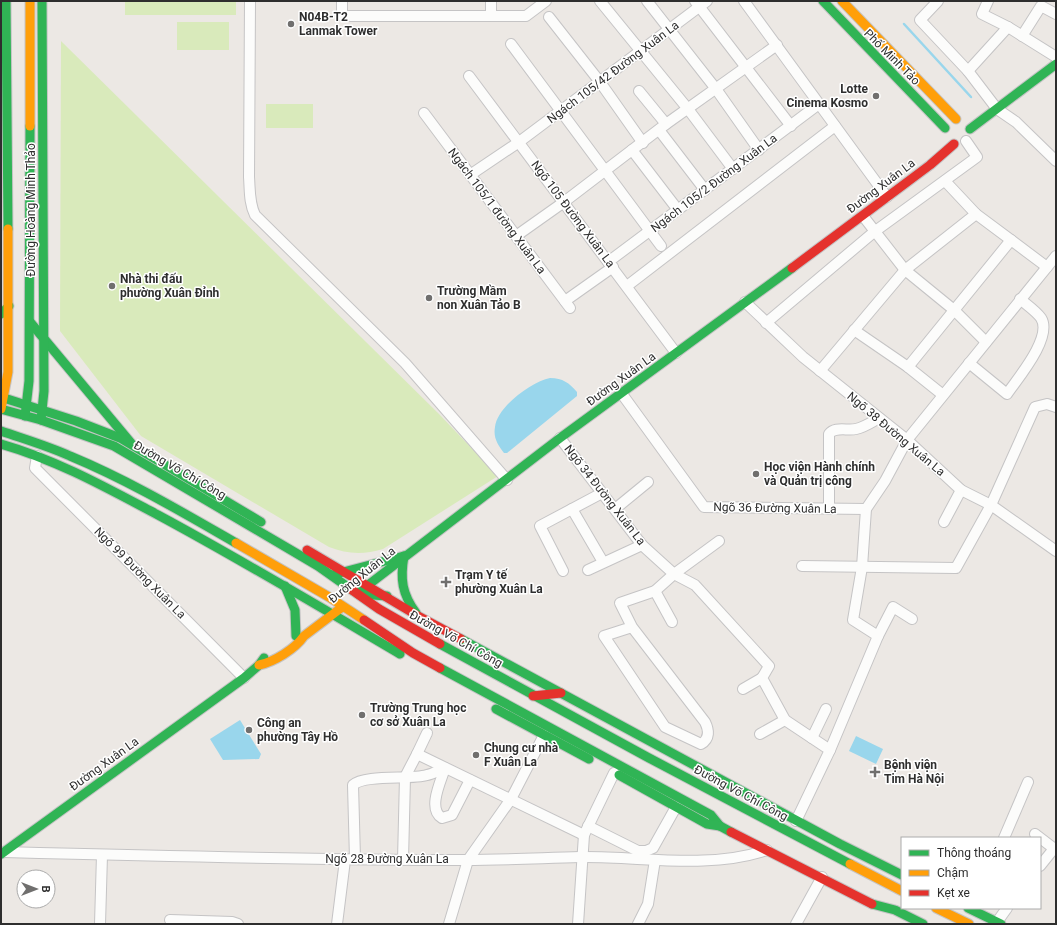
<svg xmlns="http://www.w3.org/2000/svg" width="1057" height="925" font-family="Roboto,sans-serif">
<rect width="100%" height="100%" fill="#ece8e4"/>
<g fill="#d9eabb">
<rect x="125" y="1" width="111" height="14"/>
<rect x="177" y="22" width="52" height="28"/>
<path d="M61,41L439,414L498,476L383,549C363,555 347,554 329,547L141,436L60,331Z"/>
<rect x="266" y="104" width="47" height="24"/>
</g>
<g fill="#99d6ec">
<path d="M550,378C563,378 569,383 577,392V396L507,453H504C498,445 493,438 495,427C497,407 531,382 550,378Z"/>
<polygon points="240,720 261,754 259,759 223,760 210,739"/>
<polygon points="856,736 883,749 876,764 849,751"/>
</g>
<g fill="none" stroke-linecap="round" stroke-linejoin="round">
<polyline stroke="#99d6ec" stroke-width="2.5" points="904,24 971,97"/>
<g stroke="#c5c4c5" stroke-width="12">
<g id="street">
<path d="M250,1L249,177C250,190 249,203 255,215L405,363L507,480"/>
<polyline points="342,1 342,16 491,16"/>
<polyline points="491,1 491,16 526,16 546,1"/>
<polyline points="600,1 688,109 733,169"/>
<polyline points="647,1 716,89 759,150"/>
<polyline points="695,1 791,126"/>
<polyline points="744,1 887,197"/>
<polyline points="938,1 920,20 968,71 997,109 1016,122 1056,161"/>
<polyline points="988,1 982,14 1008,27 1056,57"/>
<polyline points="549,17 600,82 643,143"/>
<polyline points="1022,36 1041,6 1056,14"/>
<polyline points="511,44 661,246"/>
<polyline points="968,71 1008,27"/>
<polyline points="469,76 676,353"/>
<polyline points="639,91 666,124"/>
<polyline points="424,113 570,308"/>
<polyline points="659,130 705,190"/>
<polyline points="632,150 678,210"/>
<polyline points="470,175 519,142 707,1"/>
<polyline points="945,181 976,214 1047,267"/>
<polyline points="863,216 905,270 954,310 986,342"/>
<polyline points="516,236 564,202 666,124 777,45"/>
<polyline points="608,262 819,104"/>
<polyline points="627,286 835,126"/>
<polyline points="565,301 613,267"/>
<polyline points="745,302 803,357 907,440 961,490 991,505 1056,551"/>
<polyline points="766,323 874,232 977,157 966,141"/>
<polyline points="854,330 908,367 943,395"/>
<path d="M969,363L1007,394C1018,378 1053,337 1041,318C1036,311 1027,305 1020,299"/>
<polyline points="908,367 1011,240"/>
<polyline points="820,371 905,270 976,214"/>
<polyline points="622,394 704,507 866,509"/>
<polyline points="560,438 642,545 674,574 695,585 769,666 762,678 785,720 830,750 796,821"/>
<polyline points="37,456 35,468 244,678"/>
<polyline points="572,509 603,562"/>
<polyline points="615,509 648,482"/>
<path d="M829,509V434C835,426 847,431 856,429C865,427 872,422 879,418"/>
<polyline points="944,522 961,490"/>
<polyline points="802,566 956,568 991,505 1035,407 1047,404 1056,407"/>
<polyline points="588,570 642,545"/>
<polyline points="563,571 540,526 602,493"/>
<polyline points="655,591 672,622"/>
<path d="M632,627L705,722C709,730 710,739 701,744L665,727L604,636L632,627L620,603L655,591L674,574L719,541"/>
<polyline points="878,636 893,607 912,619"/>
<polyline points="743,689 762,678"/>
<polyline points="760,734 785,720"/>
<polyline points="812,738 826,709"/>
<polyline points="830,750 878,636 853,620 862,567 866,509 885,481 907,440 1056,256"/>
<polyline points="417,754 427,733"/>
<path d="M445,768C441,781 427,809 442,818L452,815L470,780"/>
<polyline points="588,826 638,851 646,851 653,848 676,807"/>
<polyline points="1035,834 1052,847 1052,851 1040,866"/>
<polyline points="1004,838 1028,782"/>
<path d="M4,852C157,856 311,860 465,860C503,860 542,858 580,857C642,856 707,870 767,850"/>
<path d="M355,859L353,785C365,774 411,780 427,775C433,774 439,770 445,768"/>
<polyline points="403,860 405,777 417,754 584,835"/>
<polyline points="170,920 232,922 238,924"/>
<polyline points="997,922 1007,908"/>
<polyline points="100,924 102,855"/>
<polyline points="337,924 345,860"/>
<polyline points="449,924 468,860 511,799 544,735"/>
<polyline points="578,924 584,835 614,773"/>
<polyline points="638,924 648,904 655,860"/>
<polyline points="796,924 822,877"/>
</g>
</g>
<g stroke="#c5c4c5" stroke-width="11">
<g id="fast">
<polyline points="6,1 8,229"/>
<polyline points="823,1 945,128"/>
<polyline points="970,129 1056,64"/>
<polyline points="1,314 9,306"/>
<polyline points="30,322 131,443"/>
<polyline points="1,397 76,421 120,438 261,522"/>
<polyline points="1,409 41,420 114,446 318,566 352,590"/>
<polyline points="25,416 29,381 30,126"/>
<polyline points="41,420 44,391 42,1"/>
<path d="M1,431C24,439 48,446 70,456C128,480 182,512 236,543"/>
<path d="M1,444C57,460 107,488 158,515C240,559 320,607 400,654"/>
<path d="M404,556C400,579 402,594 416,613"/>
<polyline points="332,575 404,556"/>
<polyline points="285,586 295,610 296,636"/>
<polyline points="359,592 560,438 792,268"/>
<polyline points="358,594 387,596"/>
<polyline points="461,639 840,844 902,875"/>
<polyline points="440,644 649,758 850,864"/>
<polyline points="440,668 711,815 720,826 731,832"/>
<polyline points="496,709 589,759"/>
<polyline points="619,775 707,824 720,826"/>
<polyline points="1,854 244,678 259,665 264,658"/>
<polyline points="872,904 895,910 923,924"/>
<polyline points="968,908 1001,924"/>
</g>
</g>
<g stroke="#c5c4c5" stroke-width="11">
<g id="slow">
<polyline points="30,1 30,126"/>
<polyline points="842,1 956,119"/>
<polyline points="1,409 8,372 8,229"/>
<polyline points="236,543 329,597 364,620"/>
<path d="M259,665C274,662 295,649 304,636L341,608"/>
<polyline points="850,864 902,891"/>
<polyline points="936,908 969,924"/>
</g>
</g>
<g stroke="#c5c4c5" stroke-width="11">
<g id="jam">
<polyline points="792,268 930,165 954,144"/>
<polyline points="307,550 418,616 461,639"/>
<polyline points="352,590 379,609 440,644"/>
<polyline points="364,620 413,653 440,668"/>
<polyline points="533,696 561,693"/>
<polyline points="731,832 872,904"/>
</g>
</g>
<use href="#street" stroke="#fcfcfb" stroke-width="10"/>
<use href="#fast" stroke="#30b455" stroke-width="9"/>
<use href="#slow" stroke="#ff9f0a" stroke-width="9"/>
<use href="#jam" stroke="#e5322d" stroke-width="9"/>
</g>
<g fill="#706f6e" stroke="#fff" stroke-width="1.5">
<circle cx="291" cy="24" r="4"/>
<circle cx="876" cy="96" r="4"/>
<circle cx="112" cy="286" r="4"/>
<circle cx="429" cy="298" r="4"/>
<circle cx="756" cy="474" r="4"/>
<path d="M444 576h4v4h4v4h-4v4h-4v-4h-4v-4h4z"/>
<circle cx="362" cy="715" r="4"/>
<circle cx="249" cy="730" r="4"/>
<circle cx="476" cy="755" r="4"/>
<path d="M873 766h4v4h4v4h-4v4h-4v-4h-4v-4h4z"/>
</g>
<g text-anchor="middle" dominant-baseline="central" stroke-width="3" stroke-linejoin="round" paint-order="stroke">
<g font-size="12" font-weight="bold" fill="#2e2e2e" stroke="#fff" text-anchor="start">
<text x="299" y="17">N04B-T2<tspan x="299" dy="14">Lanmak Tower</tspan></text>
<text x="868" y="89" text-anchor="end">Lotte<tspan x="868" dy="14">Cinema Kosmo</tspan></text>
<text x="120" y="279">Nhà thi đấu<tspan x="120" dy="14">phường Xuân Đỉnh</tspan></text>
<text x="437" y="291">Trường Mầm<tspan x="437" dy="14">non Xuân Tảo B</tspan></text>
<text x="764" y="467">Học viện Hành chính<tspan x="764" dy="14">và Quản trị công</tspan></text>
<text x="455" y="575">Trạm Y tế<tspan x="455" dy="14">phường Xuân La</tspan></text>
<text x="370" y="708">Trường Trung học<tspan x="370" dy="14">cơ sở Xuân La</tspan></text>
<text x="257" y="723">Công an<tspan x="257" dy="14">phường Tây Hồ</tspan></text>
<text x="484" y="748">Chung cư nhà<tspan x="484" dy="14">F Xuân La</tspan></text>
<text x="884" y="765">Bệnh viện<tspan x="884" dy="14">Tim Hà Nội</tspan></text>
</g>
<g font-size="12" fill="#2e2e2e" stroke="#fff">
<text transform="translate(892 57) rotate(45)">Phố Minh Tảo</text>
<text transform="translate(613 72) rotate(-37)">Ngách 105/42 Đường Xuân La</text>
<text transform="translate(714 183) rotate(-37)">Ngách 105/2 Đường Xuân La</text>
<text transform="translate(881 186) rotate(-37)">Đường Xuân La</text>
<text transform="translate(31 210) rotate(-90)">Đường Hoàng Minh Thảo</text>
<text transform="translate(497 211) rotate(53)">Ngách 105/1 đường Xuân La</text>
<text transform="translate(573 214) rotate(53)">Ngõ 105 Đường Xuân La</text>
<text transform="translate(621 379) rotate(-36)">Đường Xuân La</text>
<text transform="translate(896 434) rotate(40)">Ngõ 38 Đường Xuân La</text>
<text transform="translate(180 470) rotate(30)">Đường Võ Chí Công</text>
<text transform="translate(605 495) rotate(52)">Ngõ 34 Đường Xuân La</text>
<text transform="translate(775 508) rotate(1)">Ngõ 36 Đường Xuân La</text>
<text transform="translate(140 573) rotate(45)">Ngõ 99 Đường Xuân La</text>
<text transform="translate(362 575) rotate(-39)">Đường Xuân La</text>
<text transform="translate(456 639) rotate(29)">Đường Võ Chí Công</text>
<text transform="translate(104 764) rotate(-36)">Đường Xuân La</text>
<text transform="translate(741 793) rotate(28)">Đường Võ Chí Công</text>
<text x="387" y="859">Ngõ 28 Đường Xuân La</text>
</g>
</g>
<rect width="1057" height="925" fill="none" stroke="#2e2e2e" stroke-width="4"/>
<rect x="901" y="837" width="140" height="72" fill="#ffffff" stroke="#ababab"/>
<rect x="909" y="850" width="20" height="6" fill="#30b455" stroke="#ababab"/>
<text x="937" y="857" font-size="12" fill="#2e2e2e">Thông thoáng</text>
<rect x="909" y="870" width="20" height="6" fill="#ff9f0a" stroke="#ababab"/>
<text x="937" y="877" font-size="12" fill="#2e2e2e">Chậm</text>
<rect x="909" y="890" width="20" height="6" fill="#e5322d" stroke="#ababab"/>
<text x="937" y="897" font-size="12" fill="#2e2e2e">Kẹt xe</text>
<g transform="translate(36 889) rotate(90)"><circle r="19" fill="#ffffff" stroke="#ababab"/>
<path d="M0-3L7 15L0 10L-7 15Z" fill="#706f6e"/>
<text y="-6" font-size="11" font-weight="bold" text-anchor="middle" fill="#2e2e2e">B</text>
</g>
</svg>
